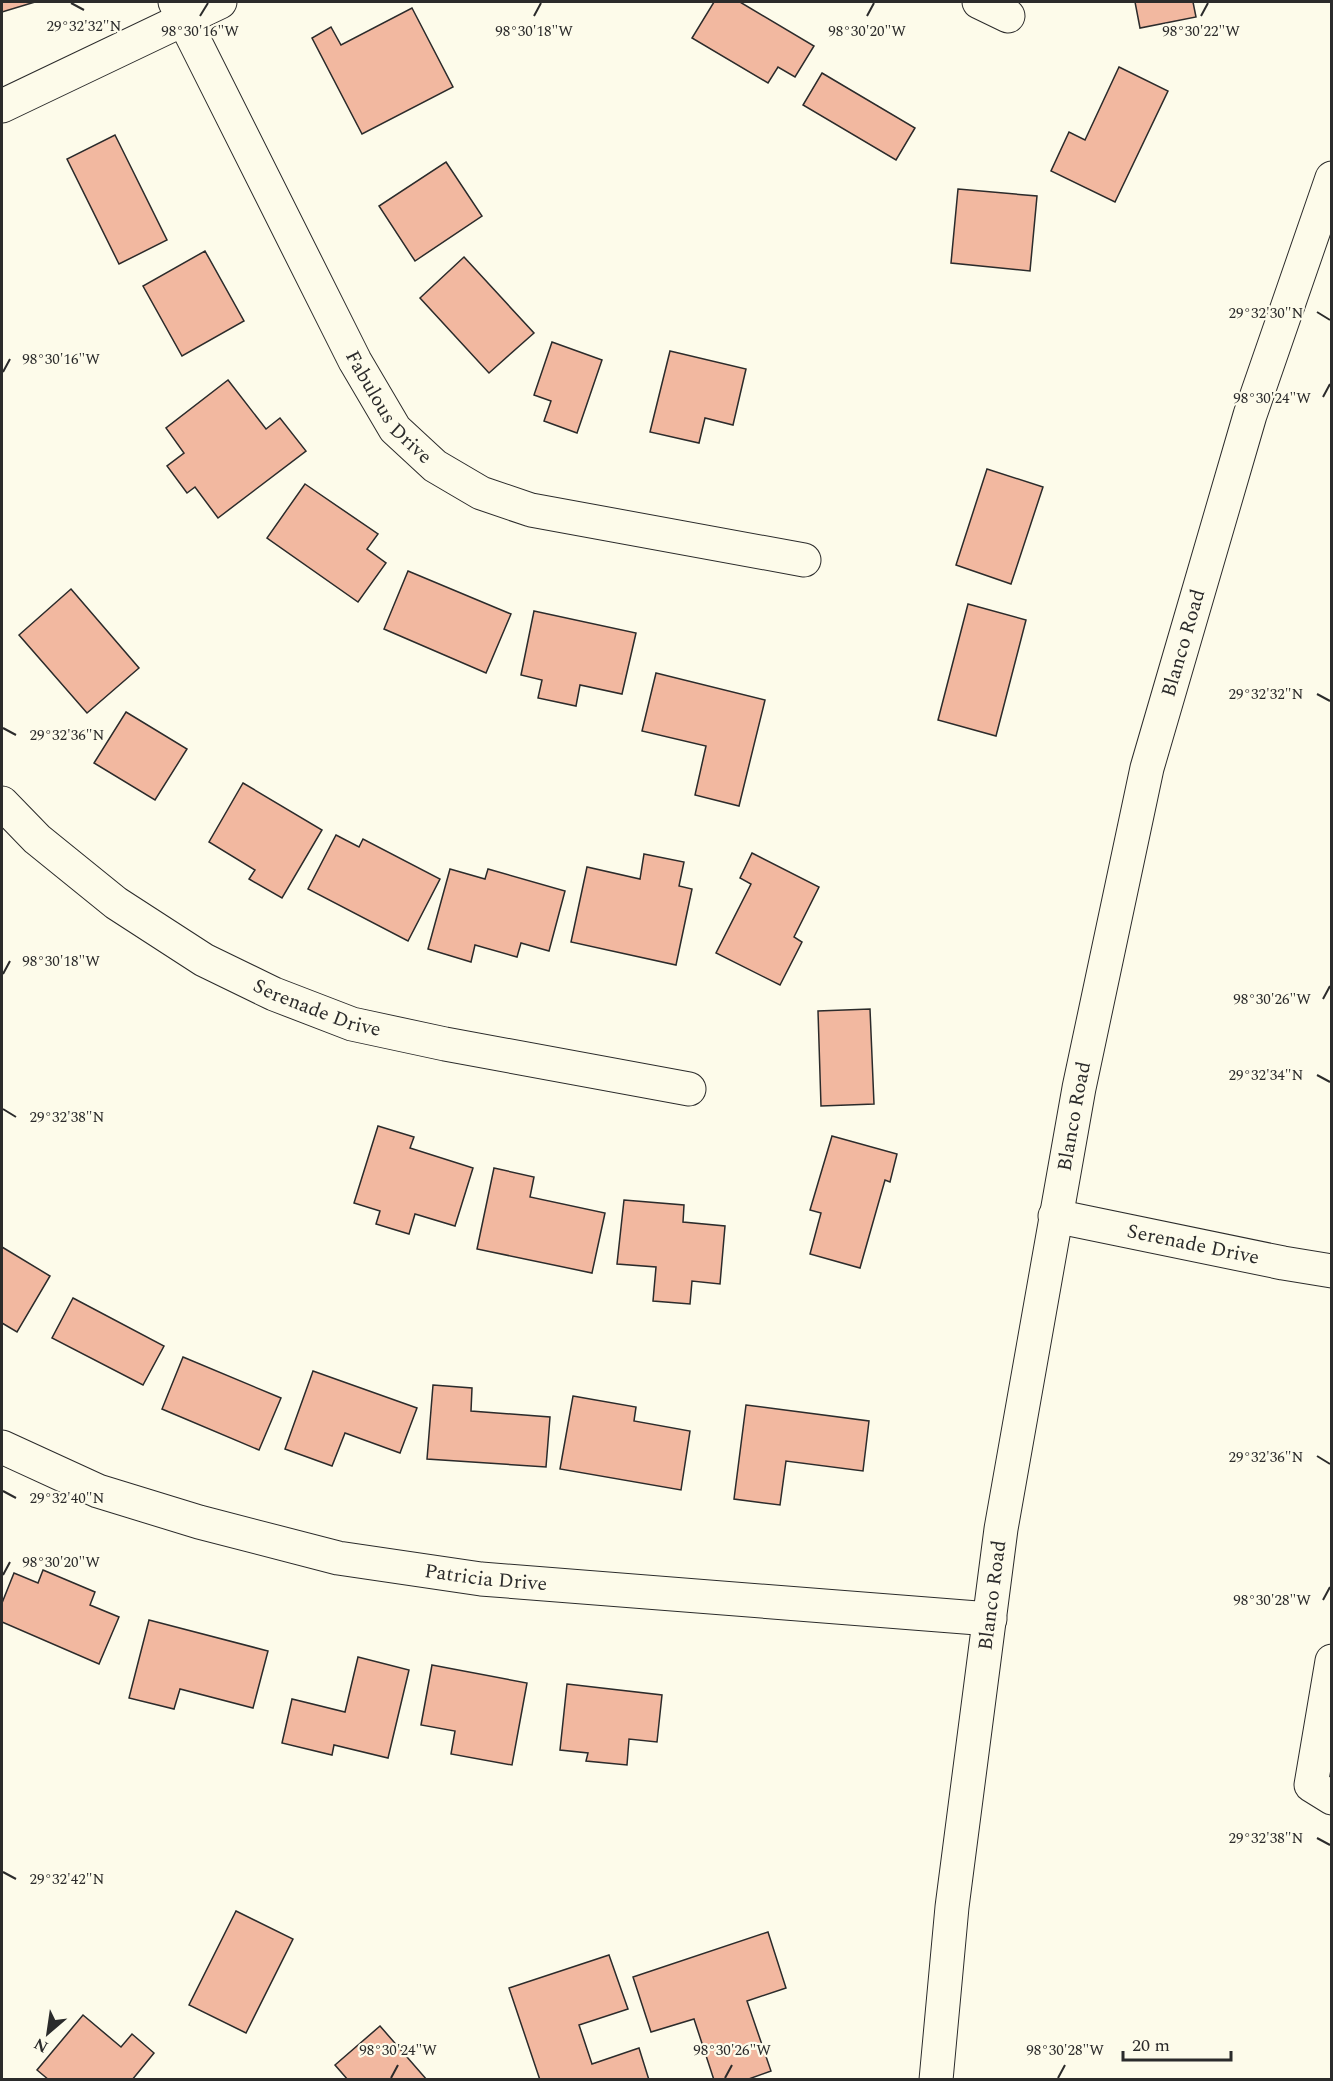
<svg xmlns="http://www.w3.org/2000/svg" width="1333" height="2081" font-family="Spectral,serif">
<rect width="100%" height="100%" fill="#fdfbea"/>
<g fill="#f2b8a0" stroke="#2b2b2b" stroke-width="1.5">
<polygon points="2,2 35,2 2,12"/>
<polygon points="714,2 740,2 814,46 795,77 778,67 768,83 692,38"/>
<polygon points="1135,2 1193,2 1196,17 1140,28"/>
<polygon points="412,8 453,87 362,134 312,38 331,27 341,45"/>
<polygon points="1119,67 1168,91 1115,202 1051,171 1069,132 1085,140"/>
<polygon points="822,73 915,128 896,160 803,105"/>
<polygon points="115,135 167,240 119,264 67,159"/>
<polygon points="446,162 482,216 415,261 379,206"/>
<polygon points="958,189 1037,196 1030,271 951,263"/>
<polygon points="205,251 244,321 182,356 143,286"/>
<polygon points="464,257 534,333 489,373 420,298"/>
<polygon points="552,342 602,360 577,433 544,421 551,401 534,395"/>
<polygon points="670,351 746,369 733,425 705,418 699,443 650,432"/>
<polygon points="228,380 266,429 280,418 306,451 218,518 195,487 187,493 167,466 184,453 166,428"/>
<polygon points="987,469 1043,487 1011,584 956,565"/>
<polygon points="305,484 378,534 367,549 386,563 358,602 267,538"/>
<polygon points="408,571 511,614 486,673 384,629"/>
<polygon points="71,589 139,668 87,713 19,635"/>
<polygon points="968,604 1026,620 996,736 938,720"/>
<polygon points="534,611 636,633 622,694 580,685 576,706 538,698 542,680 521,675"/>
<polygon points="656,673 765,700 739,806 695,795 706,746 642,731"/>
<polygon points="126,712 187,749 155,800 94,763"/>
<polygon points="243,783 322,830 282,898 249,879 255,870 209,842"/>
<polygon points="336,835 359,847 363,839 440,879 408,941 308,889"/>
<polygon points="752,853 819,887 794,937 802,942 780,985 716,953 751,884 740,878"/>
<polygon points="644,854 684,862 679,886 692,889 676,965 571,942 587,867 640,879"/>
<polygon points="450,869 485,879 488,869 565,891 549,951 521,943 517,957 475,945 471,962 428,949"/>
<polygon points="870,1009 874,1104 821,1106 818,1011"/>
<polygon points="378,1126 414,1137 410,1148 473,1168 455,1226 415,1214 409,1234 376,1224 380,1211 354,1203"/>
<polygon points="832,1136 897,1154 890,1182 885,1180 860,1268 810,1254 821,1213 810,1210"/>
<polygon points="494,1168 534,1177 530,1197 605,1213 592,1273 477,1249"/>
<polygon points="624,1200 684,1205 683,1222 725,1226 720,1284 692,1281 690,1304 653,1301 656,1267 617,1264"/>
<polygon points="2,1247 50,1276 17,1332 2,1323"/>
<polygon points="73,1298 164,1346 143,1385 52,1338"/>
<polygon points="183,1357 281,1398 259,1450 162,1409"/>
<polygon points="313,1371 417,1408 400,1453 345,1433 332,1466 285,1449"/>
<polygon points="433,1385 472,1388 471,1411 550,1417 546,1467 427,1459"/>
<polygon points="573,1396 636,1407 634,1421 690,1431 681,1490 560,1469"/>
<polygon points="746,1405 869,1421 863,1471 786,1461 780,1505 734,1499"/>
<polygon points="43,1570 95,1592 90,1605 119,1617 99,1664 2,1622 2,1603 14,1573 38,1583"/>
<polygon points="149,1620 268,1651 253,1708 180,1689 174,1709 129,1698"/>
<polygon points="358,1657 409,1670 388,1758 334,1745 332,1755 282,1743 292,1699 345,1712"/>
<polygon points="432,1665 527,1683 512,1765 451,1754 455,1731 421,1725"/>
<polygon points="567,1684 662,1695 657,1742 629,1739 627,1765 586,1761 588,1753 560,1750"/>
<polygon points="236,1911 293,1939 246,2033 189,2005"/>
<polygon points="768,1932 786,1988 747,2001 771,2071 746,2080 714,2080 694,2019 651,2032 633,1977"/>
<polygon points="609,1955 628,2009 579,2025 592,2064 639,2048 649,2080 540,2080 509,1988"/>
<polygon points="83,2015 121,2047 132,2034 154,2053 132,2080 49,2080 37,2070"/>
<polygon points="380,2026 427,2080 348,2080 335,2065"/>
</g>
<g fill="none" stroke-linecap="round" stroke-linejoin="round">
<g stroke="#2b2b2b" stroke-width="35">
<g id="minor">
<path id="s1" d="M175,2L355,361L395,429L435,466L481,493L531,510L804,560"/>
<polyline points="979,2 1008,16"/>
<polyline points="2,106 220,2"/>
<path id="s2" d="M2,803L37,839L116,903L204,960L274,994L352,1024L445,1044L689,1089"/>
<path id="s3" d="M1055,1216L1283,1263L1332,1271"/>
<path id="s4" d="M2,1447L98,1491L199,1522L338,1558L481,1579L990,1619"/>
<polyline points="1332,1661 1311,1785 1332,1798"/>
</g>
</g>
<g stroke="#2b2b2b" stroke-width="35">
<g id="major">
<path id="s5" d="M936,2080L952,1907L1001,1529L1079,1088L1147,768L1250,415L1332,178"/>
</g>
</g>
<use href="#minor" stroke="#fdfbea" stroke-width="33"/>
<use href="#major" stroke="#fdfbea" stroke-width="33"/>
</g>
<path fill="none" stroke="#2b2b2b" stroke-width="2" d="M71,3L84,10M200,16L208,3M534,16L541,3M867,16L874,3M1201,16L1208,3M1317,312L1330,320M3,372L10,359M1323,397L1330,384M1317,694L1330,701M3,728L16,735M3,974L10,961M1323,999L1330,986M1317,1075L1330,1082M3,1109L16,1117M1317,1456L1330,1464M3,1491L16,1498M3,1575L10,1562M1323,1600L1330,1587M1317,1838L1330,1845M3,1872L16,1879M391,2078L398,2065M725,2078L732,2065M1058,2078L1065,2065"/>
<g text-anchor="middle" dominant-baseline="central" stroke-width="4.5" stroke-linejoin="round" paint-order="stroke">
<g font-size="20" fill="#2b2b2b" stroke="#fdfbea">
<text stroke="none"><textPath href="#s1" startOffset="459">Fabulous Drive</textPath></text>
<text stroke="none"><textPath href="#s5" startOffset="1460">Blanco Road</textPath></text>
<text stroke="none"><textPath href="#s2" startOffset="380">Serenade Drive</textPath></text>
<text stroke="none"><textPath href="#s5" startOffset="974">Blanco Road</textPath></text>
<text stroke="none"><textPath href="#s3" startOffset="141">Serenade Drive</textPath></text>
<text stroke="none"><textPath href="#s4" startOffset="504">Patricia Drive</textPath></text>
<text stroke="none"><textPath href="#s5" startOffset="488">Blanco Road</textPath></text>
</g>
</g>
<g font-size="15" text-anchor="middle" fill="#2b2b2b" stroke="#fdfbea" stroke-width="4.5" stroke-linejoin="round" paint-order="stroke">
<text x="84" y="31">29°32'32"N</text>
<text x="200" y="36">98°30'16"W</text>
<text x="534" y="36">98°30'18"W</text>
<text x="867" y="36">98°30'20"W</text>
<text x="1201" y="36">98°30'22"W</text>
<text x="1266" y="318">29°32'30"N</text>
<text x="61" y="364">98°30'16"W</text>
<text x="1272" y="403">98°30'24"W</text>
<text x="1266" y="699">29°32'32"N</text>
<text x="67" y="740">29°32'36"N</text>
<text x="61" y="966">98°30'18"W</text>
<text x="1272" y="1004">98°30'26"W</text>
<text x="1266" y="1080">29°32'34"N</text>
<text x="67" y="1122">29°32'38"N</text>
<text x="1266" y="1462">29°32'36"N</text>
<text x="67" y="1503">29°32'40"N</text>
<text x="61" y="1567">98°30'20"W</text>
<text x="1272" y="1605">98°30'28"W</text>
<text x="1266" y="1843">29°32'38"N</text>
<text x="67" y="1884">29°32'42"N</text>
<text x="398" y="2055">98°30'24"W</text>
<text x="732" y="2055">98°30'26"W</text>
<text x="1065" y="2055">98°30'28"W</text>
</g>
<rect width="1333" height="2081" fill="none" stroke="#2b2b2b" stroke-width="6"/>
<g transform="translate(48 2033) rotate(209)" stroke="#fdfbea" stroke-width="4.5" paint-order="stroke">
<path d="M0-4.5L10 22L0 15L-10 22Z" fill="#2b2b2b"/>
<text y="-9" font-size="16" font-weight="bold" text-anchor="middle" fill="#2b2b2b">N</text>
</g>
<path d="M1123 2051v9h108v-9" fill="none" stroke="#2b2b2b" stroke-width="3"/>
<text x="1132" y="2051" font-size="18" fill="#2b2b2b" stroke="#fdfbea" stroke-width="4.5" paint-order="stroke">20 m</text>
</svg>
